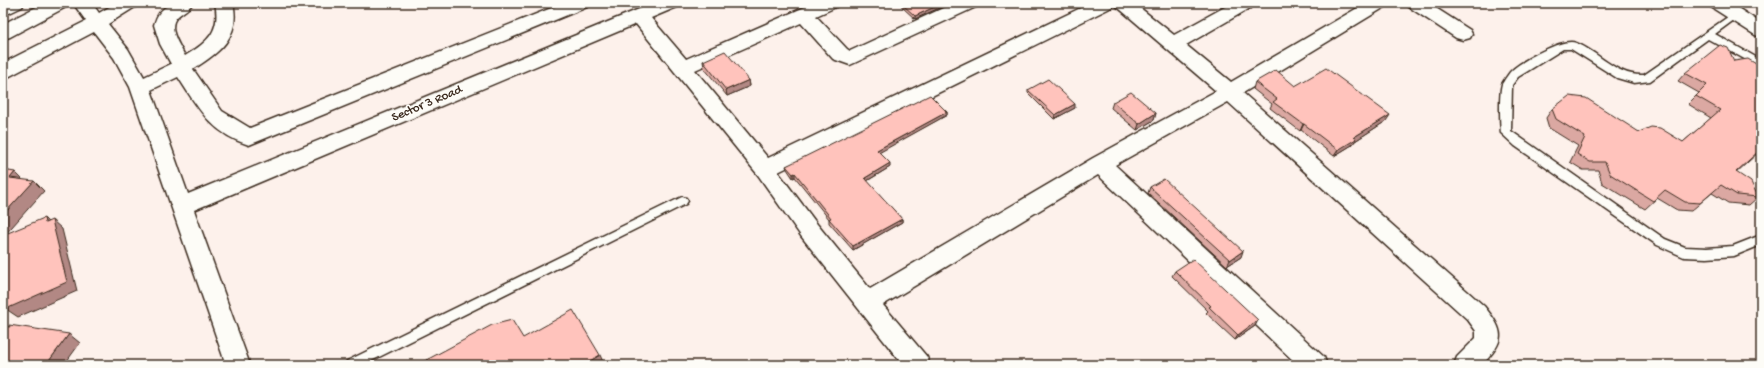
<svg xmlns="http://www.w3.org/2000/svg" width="1764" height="368" font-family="'Gochi Hand',sans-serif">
<rect width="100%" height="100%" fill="#fdf1eb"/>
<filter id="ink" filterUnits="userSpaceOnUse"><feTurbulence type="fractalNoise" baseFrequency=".025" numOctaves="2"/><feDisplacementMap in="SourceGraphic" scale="8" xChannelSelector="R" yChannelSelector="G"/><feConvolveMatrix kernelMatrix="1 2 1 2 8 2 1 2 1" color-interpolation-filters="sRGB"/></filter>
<g filter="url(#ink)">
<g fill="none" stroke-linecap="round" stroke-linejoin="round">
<g stroke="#3b2a1e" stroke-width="3">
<g id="lane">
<path d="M1735,12L1740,15L1738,17L1715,34L1761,60V68L1708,39L1650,81L1634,83L1617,78L1571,49H1563L1518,77L1512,85L1511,131L1665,239L1685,247L1707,248L1733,246L1761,235V245L1734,256L1707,258L1684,257L1657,245L1515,146L1501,133C1500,122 1499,94 1502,84C1504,81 1508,74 1511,71C1520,62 1563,37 1576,43C1599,52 1617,77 1644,75Z"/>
<polygon points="682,197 686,198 688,201 686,204 363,365 345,365 347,361"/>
</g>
</g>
<g stroke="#3b2a1e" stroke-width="3">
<g id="street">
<path d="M73,3H92L99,13L116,3H138L135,7L108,24L128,49L144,77L171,64L160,44L154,25C160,3 174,3 193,3C189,9 184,11 178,16C166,27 179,44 185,56C208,42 221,31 215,3H233C241,37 219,53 193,69L222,111L250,128L564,3H590L587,7L249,145C211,133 198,108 178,77L151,90L188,194L654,3H680L677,7L651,18L686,59L814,3H839L836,7L816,16L847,49L850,51L954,3H979L976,7L850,65L833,59L801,23L695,70L768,158L1091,3H1134L1174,35L1232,3H1255L1252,7L1186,45L1231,82L1366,3H1388L1385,7L1243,93L1484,306C1506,333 1505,340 1482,365H1454L1457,357L1476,338V331L1468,320L1228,102L1115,165L1324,357L1327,365H1298L1098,175L883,305L927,357L930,365H903L801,236L758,175L636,24L194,210L250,365H226L130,87L114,58L94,32L10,76L3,78V63L86,21ZM1114,4L1216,91L1093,158L870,289L817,224L778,172L1112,7Z"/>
<polygon points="1406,3 1428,3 1470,30 1472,34 1470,38 1463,40 1456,38 1409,7"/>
<polygon points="1708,3 1730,3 1761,23 1761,37 1755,35 1711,7"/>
</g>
</g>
<g stroke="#3b2a1e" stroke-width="3">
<g id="secondary">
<polygon points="3,3 24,3 22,7 3,16"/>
<polygon points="44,3 68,3 66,7 10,37 3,39 3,24"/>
</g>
</g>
<use href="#lane" fill="#fdfcf7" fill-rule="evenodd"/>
<use href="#street" fill="#fdfcf7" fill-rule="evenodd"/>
<use href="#secondary" fill="#fdfcf7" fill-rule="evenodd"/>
</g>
<g fill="#dba8a2" stroke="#3b2a1e">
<polygon points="950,3 915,19 902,7 902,4"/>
<polygon points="703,61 749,80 750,86 727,96 704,68"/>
<polygon points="1734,61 1761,67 1761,151 1760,151 1736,173 1758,197 1749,205 1728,203 1712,193 1691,211 1677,210 1657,198 1645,209 1602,183 1598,170 1583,170 1570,162 1578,146 1549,128 1546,118 1552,109 1639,132 1683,142 1711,118 1688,104 1699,93 1678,81 1685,73"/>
<polygon points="1255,82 1295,86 1386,121 1355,141 1352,145 1334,156 1301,130 1300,131 1270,108 1272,104 1253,89"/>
<polygon points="1028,90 1075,108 1054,119 1028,93"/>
<polygon points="1113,102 1156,113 1154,120 1137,130 1111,108"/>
<polygon points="947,112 947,115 879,152 890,167 867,181 902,219 902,222 853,250 829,223 829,219 795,177 793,178 787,169 786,166"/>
<polygon points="1150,187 1241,257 1227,266 1148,193"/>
<polygon points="1175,271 1258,320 1255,326 1235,340 1206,313 1208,311 1172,276"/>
</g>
<g fill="#b28884" stroke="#3b2a1e">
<polygon points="943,3 950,3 915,19 915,16"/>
<polygon points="749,80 750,86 727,96 726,90"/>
<polygon points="1075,104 1075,108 1054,119 1055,115"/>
<polygon points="947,112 947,115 877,154 877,150"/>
<polygon points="1156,113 1154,120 1137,130 1139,124"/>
<polygon points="1390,115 1386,121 1355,141 1352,145 1334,156 1338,150 1354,137"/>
<polygon points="1303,124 1304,124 1301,130 1300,131"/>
<polygon points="890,163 890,167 865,182 865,178"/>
<polygon points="15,172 25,182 10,178"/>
<polygon points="795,173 795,177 793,178 793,174"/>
<polygon points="34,181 44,191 3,237 3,215"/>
<polygon points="44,218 53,227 52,220 62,229 77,291 18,317 6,309 45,223"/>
<polygon points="902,219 902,222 853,250 853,246"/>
<polygon points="1243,251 1241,257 1227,266 1230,260"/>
<polygon points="1258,320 1255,326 1235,340 1238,335"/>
<polygon points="69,334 80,343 64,365 46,365"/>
<polygon points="600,355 604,364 602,365 583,365"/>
</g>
<g fill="#ffc3bc" stroke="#3b2a1e">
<polygon points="904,3 943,3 915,16 902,4"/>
<polygon points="1720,45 1728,48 1734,61 1748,59 1761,67 1761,149 1736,172 1751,182 1758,197 1737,195 1721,185 1700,203 1685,202 1665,190 1653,201 1610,174 1605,162 1590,162 1577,154 1585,137 1556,119 1552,109 1569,96 1586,98 1639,132 1651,127 1660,128 1683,142 1720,110 1696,96 1707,85 1685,73"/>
<polygon points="725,51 749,80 726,90 703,61"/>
<polygon points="1326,68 1390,115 1354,137 1356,139 1338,150 1304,124 1303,124 1273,102 1277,99 1255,82 1276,70 1295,86"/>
<polygon points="1048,79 1075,104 1055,115 1028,90"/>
<polygon points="1131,92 1156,113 1139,124 1113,102"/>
<polygon points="930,95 947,112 877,150 890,163 865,178 902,219 853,246 829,219 831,218 795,173 793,174 786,166"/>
<polygon points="3,170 15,172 10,178 34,181 3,215"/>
<polygon points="1164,179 1243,251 1230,260 1150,187"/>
<polygon points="44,218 45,223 52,220 67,282 6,309 3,294 3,235"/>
<polygon points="1193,259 1258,320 1238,335 1209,307 1211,306 1175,271"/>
<polygon points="573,310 600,355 583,365 417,365 492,325 512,320 523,338"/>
<polygon points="9,325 69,334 46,365 3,365 3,326 10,327"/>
</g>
</g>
<g text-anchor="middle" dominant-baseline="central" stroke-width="3" stroke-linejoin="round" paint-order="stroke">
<g font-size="13" fill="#3b2a1e" stroke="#fdfcf7">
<text transform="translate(427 104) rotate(-23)">Sector 3 Road</text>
</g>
</g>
<rect width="1764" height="368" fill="none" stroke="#fdfcf7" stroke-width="16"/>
<rect x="8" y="8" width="1748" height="352" fill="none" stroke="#3b2a1e" stroke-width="1.5" filter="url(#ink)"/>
</svg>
